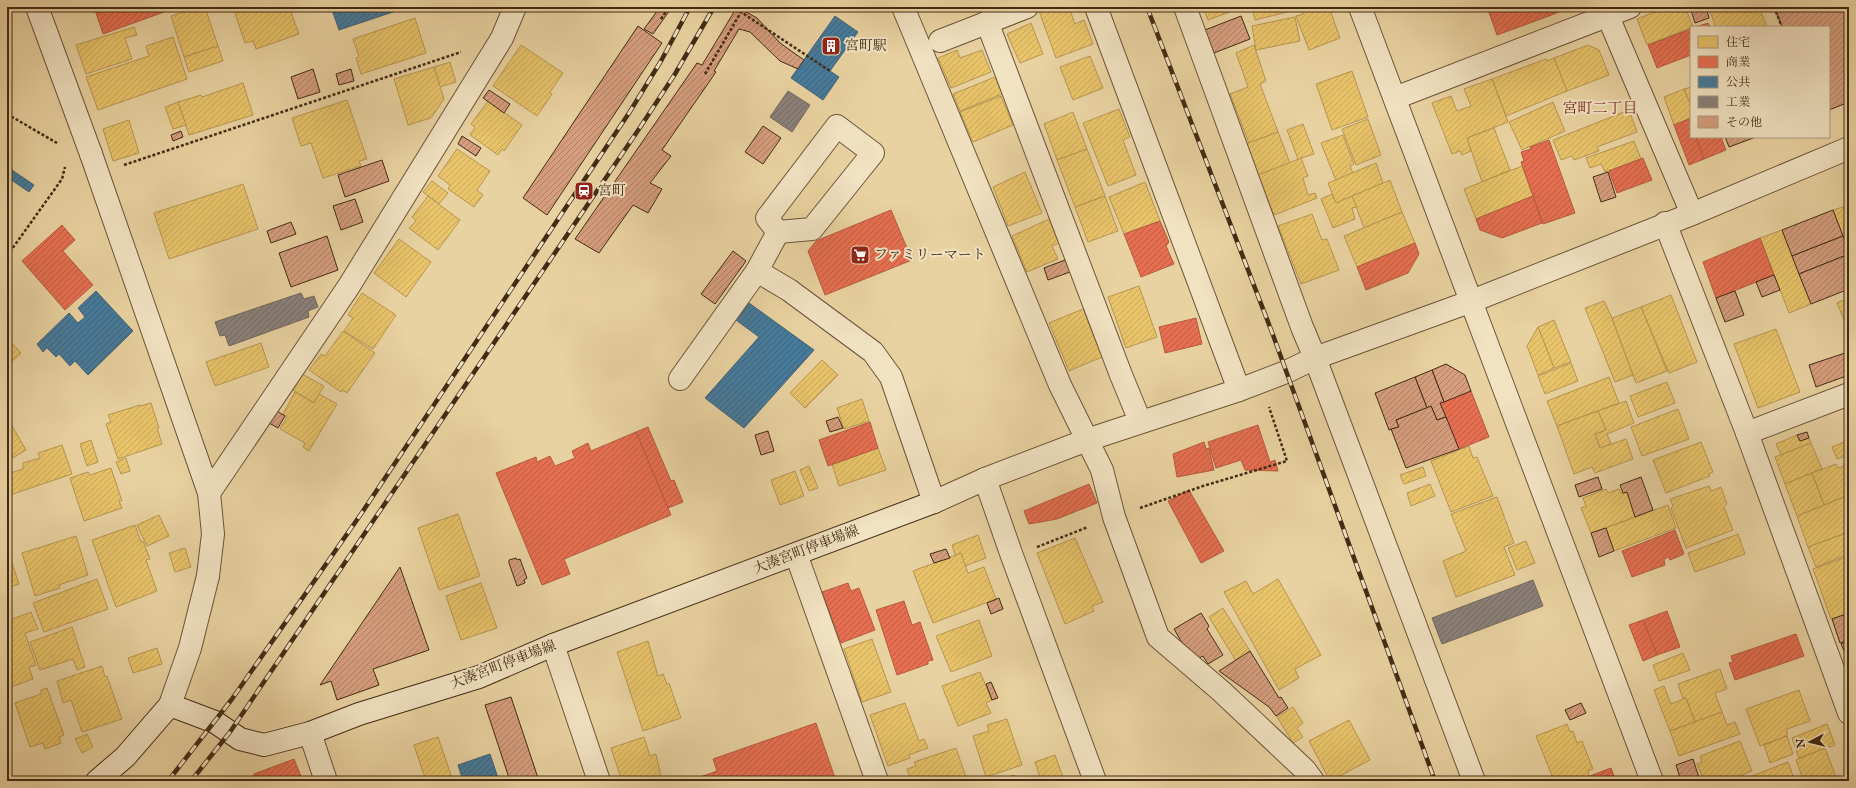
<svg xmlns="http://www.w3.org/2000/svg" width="1856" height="788" font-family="'IM FELL English','Noto Serif JP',serif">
<defs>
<pattern id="homes-hatch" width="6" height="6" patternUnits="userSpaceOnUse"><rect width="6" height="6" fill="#e9c46a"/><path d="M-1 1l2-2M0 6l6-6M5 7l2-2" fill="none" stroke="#c9a95b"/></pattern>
<pattern id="shops-hatch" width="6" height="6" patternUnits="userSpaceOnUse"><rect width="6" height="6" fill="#e76f51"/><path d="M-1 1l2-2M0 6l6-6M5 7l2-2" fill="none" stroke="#bd5b42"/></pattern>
<pattern id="public-hatch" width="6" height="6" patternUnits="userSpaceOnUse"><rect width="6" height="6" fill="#457b9d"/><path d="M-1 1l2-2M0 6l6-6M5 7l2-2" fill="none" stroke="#3b657f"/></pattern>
<pattern id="industry-hatch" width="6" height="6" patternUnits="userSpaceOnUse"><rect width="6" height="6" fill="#8a817c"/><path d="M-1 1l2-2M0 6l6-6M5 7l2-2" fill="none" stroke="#726a64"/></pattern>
<pattern id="building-hatch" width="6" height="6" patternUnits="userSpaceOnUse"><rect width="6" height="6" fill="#d69e7e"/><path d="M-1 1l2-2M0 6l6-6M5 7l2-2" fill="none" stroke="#af8166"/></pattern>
</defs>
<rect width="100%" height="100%" fill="#e9d2a1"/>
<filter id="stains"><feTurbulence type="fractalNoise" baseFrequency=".005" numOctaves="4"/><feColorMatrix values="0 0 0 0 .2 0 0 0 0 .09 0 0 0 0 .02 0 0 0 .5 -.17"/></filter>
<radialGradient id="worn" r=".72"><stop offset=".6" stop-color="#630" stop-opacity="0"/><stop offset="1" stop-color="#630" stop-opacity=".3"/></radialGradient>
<g fill="url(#homes-hatch)" stroke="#b79650">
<polygon points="199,7 205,7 218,46 184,57 171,16"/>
<polygon points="233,7 289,7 299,34 256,49 253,41 245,43"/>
<polygon points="1049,7 1069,7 1075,24 1084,20 1093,44 1056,58 1039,11"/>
<polygon points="1203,7 1240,7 1240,8 1208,20"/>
<polygon points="1252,7 1290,7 1291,11 1255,20"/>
<polygon points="1302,7 1329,7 1340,38 1309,50 1296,16 1303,14"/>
<polygon points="1667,7 1685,7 1693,27 1647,45 1637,19"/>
<polygon points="1708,7 1759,7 1767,27 1716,27"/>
<polygon points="1295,17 1300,41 1256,50 1252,26"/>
<polygon points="415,18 426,53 361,74 356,58 359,57 353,39"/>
<polygon points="1031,23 1043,54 1020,63 1007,34"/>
<polygon points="134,27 137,35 125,38 132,59 86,74 76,45"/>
<polygon points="173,37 187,79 98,110 86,77 149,56 146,46"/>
<polygon points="521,45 563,73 550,92 552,94 537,116 493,86"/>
<polygon points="1254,45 1266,81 1260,84 1278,132 1249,143 1230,94 1248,87 1236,53"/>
<polygon points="1588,45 1599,50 1609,75 1567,91 1554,58"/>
<polygon points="218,46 223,61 189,72 184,57"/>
<polygon points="957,50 960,58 982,50 991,72 951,88 938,58"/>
<polygon points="1090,56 1103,88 1073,100 1060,67"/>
<polygon points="1554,58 1567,91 1506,116 1492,79 1546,59 1547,61"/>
<polygon points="450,62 456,82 440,87 434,67"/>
<polygon points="434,67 444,99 431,118 408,125 394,79"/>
<polygon points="1352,71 1368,117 1332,130 1316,84"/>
<polygon points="995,77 1002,94 960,111 953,94"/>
<polygon points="1492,79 1508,122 1467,138 1471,151 1462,155 1460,151 1452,154 1432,103 1451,96 1457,111 1471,106 1464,89"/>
<polygon points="243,83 253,115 189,135 178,102 201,95 202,97"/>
<polygon points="1691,87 1691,106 1684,89"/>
<polygon points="1684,89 1691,106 1691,118 1674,125 1664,97"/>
<polygon points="1001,96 1013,125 973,142 960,112"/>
<polygon points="347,100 367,159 359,161 361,166 323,178 311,143 301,146 292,118"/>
<polygon points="488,101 522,125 504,151 502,149 498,155 470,135 475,127 471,124"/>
<polygon points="178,102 186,125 173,129 165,107"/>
<polygon points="1553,102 1565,131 1522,150 1509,122"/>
<polygon points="1119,109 1130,137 1123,140 1136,175 1108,186 1083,123"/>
<polygon points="1629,110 1637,132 1597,147 1599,151 1574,160 1572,156 1561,160 1553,140"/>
<polygon points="1073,112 1087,149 1057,160 1044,124"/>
<polygon points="1368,119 1381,155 1356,165 1342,129"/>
<polygon points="129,120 139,153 113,161 103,129"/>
<polygon points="1303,124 1314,154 1298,159 1287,130"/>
<polygon points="1494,128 1510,170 1482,182 1467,138"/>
<polygon points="1278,132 1290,163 1258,175 1246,144"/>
<polygon points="1343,135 1354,164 1350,166 1353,173 1336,181 1321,143"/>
<polygon points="1634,141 1641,159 1605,172 1601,164 1590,168 1586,158"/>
<polygon points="457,149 490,171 477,190 483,195 474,207 448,189 450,185 438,176"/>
<polygon points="1087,149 1105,196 1075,207 1057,160"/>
<polygon points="1301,158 1308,176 1303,178 1308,195 1315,193 1317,198 1274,215 1258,175"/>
<polygon points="1376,163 1383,183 1336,203 1328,183"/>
<polygon points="1522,166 1533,196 1476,219 1464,189"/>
<polygon points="1025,172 1042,213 1008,226 993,187"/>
<polygon points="1390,180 1402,212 1364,228 1352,196"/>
<polygon points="432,181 448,193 439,204 423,192"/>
<polygon points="1145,182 1160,221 1124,234 1109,197"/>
<polygon points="243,184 258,229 169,259 154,213"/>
<polygon points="1332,194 1336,203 1352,196 1357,207 1352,208 1355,219 1333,228 1321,199"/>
<polygon points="428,196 460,220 438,250 409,228 416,221 412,217"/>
<polygon points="1105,196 1118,231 1088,242 1075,207"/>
<polygon points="1849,205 1849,243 1846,244 1833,210"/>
<polygon points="1402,212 1415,243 1357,267 1344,236"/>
<polygon points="1312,214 1322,240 1327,239 1339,270 1301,284 1278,226"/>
<polygon points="1049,219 1059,243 1052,246 1058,259 1027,272 1012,236"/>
<polygon points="1782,230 1811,304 1789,313 1760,238"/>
<polygon points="399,239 431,262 406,297 374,273"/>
<polygon points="1139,286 1157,337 1126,348 1108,297"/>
<polygon points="362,293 396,315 373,349 344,331 353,318 348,315"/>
<polygon points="1671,295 1697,362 1669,373 1641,307"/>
<polygon points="1849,298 1849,332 1837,303"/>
<polygon points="1604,301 1612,318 1633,375 1615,382 1585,308"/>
<polygon points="1641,307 1667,371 1636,383 1612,318"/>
<polygon points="1083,309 1102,357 1069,371 1049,323"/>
<polygon points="1554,320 1571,362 1554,368 1538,327"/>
<polygon points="1538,327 1554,368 1538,375 1527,346"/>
<polygon points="1776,329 1800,392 1758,408 1734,344"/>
<polygon points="343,331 375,353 347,393 342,390 341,392 309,370 321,354 325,356"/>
<polygon points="7,338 21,353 7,366"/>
<polygon points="261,343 269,367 215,386 206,362"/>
<polygon points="822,360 838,375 805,408 790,393"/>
<polygon points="1571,363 1578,381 1545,394 1538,376"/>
<polygon points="302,374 324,386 314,403 293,390"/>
<polygon points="1609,377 1619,403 1557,426 1547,401"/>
<polygon points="1667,382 1675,403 1638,417 1630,396"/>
<polygon points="295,392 314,403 319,394 337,404 309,451 303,447 305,443 280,429 287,417 283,414"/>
<polygon points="862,399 869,421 844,429 837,408"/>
<polygon points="1626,401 1634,423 1607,434 1611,444 1600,448 1595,434 1606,430 1598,411"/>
<polygon points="151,403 159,428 157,428 162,444 118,459 106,424 111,422 108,415 140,405 140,406"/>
<polygon points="1678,409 1689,439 1642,456 1631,427"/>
<polygon points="1598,411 1606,430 1595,434 1600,448 1626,439 1633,459 1595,473 1592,467 1574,474 1557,426"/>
<polygon points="11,424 26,450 7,461 7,427"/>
<polygon points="1797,435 1800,441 1809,438 1811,443 1781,455 1776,444"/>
<polygon points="91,440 98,462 87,466 80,444"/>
<polygon points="1849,440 1849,455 1837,459 1832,447"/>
<polygon points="1701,442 1713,472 1708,474 1710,476 1666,493 1653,460"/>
<polygon points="1811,443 1822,469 1785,484 1775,457"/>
<polygon points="62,445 72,474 7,496 7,474 23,469 23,463 40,458 38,453"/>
<polygon points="1469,446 1473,458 1477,457 1493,496 1451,512 1431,461"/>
<polygon points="878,448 886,470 839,486 832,464"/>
<polygon points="126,458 130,471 121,474 116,462"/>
<polygon points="1836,464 1838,468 1849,464 1849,495 1824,505 1812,473"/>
<polygon points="809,466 818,488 809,491 800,470"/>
<polygon points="1423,467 1426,476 1404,484 1400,475"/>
<polygon points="111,468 122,501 119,501 122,508 84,521 70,478 88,472 90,475"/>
<polygon points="795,471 804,496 780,505 771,480"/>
<polygon points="1812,473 1824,505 1797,516 1785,484"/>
<polygon points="1430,484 1435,496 1411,506 1407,493"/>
<polygon points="1709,486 1711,491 1721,487 1727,504 1724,507 1733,530 1686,548 1671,508 1673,506 1670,499"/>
<polygon points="1606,489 1608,493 1619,489 1622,494 1627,492 1635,517 1591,533 1581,508 1586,506 1583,498"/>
<polygon points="1849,495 1849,532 1808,547 1797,516"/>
<polygon points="1497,497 1514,543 1504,547 1515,575 1456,597 1443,561 1466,551 1451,514"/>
<polygon points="1668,505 1676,528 1614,551 1606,528"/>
<polygon points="458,514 480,576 439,590 418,528"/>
<polygon points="159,515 169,536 147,546 137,525"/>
<polygon points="135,525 141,542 143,541 150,559 146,560 157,591 116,607 92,540"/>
<polygon points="1849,532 1849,554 1816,567 1808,547"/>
<polygon points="1738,534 1745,554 1695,572 1688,553"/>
<polygon points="978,535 986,558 965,566 961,553 955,555 952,545"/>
<polygon points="76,536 88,575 59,585 60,588 35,596 22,553"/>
<polygon points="1075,538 1103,602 1092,606 1094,611 1065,624 1037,553"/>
<polygon points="1526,541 1535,563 1517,570 1508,548"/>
<polygon points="7,548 19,584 7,588"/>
<polygon points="185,548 191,567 175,572 169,553"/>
<polygon points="961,553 968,573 984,567 996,599 933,623 913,571"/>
<polygon points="1849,556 1849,613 1831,619 1813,569"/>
<polygon points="97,579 108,609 44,632 33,603"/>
<polygon points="1278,579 1321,655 1295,669 1299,678 1279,690 1224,592 1246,581 1253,594"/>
<polygon points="481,583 497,628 461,640 446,596"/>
<polygon points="1223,608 1250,651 1236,661 1209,617"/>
<polygon points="31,612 38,629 25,633 36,665 29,667 33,679 11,687 9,680 7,681 7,621"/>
<polygon points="979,620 992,656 951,672 936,636"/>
<polygon points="72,627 85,667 77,670 73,659 40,670 30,642"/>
<polygon points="872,639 891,692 862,702 844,649"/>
<polygon points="648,641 658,676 663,674 667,684 669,683 681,718 643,731 617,652"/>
<polygon points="157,648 162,664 133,673 128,658"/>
<polygon points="1683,653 1690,670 1659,681 1653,665"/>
<polygon points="102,666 105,677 107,676 122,719 82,732 71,700 63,703 57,681"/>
<polygon points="1720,669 1727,689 1715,693 1722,712 1695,722 1686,698 1683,699 1678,684"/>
<polygon points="980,672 992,700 986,703 991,713 958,726 942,686"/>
<polygon points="1664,686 1671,704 1686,698 1695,722 1670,731 1654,690"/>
<polygon points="47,688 64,735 59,737 61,743 45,749 43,743 30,747 15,703 41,694 41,690"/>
<polygon points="1799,690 1810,721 1787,729 1787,736 1760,746 1746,709"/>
<polygon points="905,703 919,741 924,739 928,748 909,755 910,758 888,766 870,715"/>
<polygon points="1293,707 1303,723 1297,728 1303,737 1293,743 1277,717"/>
<polygon points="1722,712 1727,725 1735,722 1740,734 1679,756 1670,731"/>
<polygon points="1007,719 1022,765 986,777 973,736 989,731 987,725"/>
<polygon points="1349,720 1370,760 1330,781 1309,741"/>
<polygon points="1567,724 1570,732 1573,731 1577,743 1582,741 1593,769 1588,771 1589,776 1577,781 1554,781 1536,736"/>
<polygon points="1827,724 1835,745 1799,758 1792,738"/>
<polygon points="87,734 93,747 82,753 75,739"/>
<polygon points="1787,736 1793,754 1770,763 1764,745"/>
<polygon points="438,737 453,781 426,781 414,745"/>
<polygon points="644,737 650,756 656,754 662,781 622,781 611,748"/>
<polygon points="1740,741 1752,771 1727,781 1704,781 1697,764 1702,762 1700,756"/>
<polygon points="956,748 967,780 911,781 907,769 916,766 914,762"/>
<polygon points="1825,748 1836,777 1825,781 1814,781 1812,776 1803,779 1796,760"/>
<polygon points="1055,755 1064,780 1041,781 1035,762"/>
<polygon points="1788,762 1795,781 1744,781 1744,779"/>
<polygon points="1014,775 1016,781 996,781"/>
</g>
<g fill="url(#shops-hatch)" stroke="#b65b3f">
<polygon points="94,7 178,7 103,34"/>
<polygon points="1487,7 1546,7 1549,16 1497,35"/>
<polygon points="1546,7 1571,7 1549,16"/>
<polygon points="1708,23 1710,27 1696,27"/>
<polygon points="1691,29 1691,55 1657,68 1648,45"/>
<polygon points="1689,119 1691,125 1691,137 1696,137 1704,159 1689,165 1674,125"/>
<polygon points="1696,137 1721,137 1726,150 1704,159"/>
<polygon points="1549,140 1575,213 1543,224 1521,162 1524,161 1521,152 1531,149 1530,147"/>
<polygon points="1643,158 1652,180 1617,193 1609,171"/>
<polygon points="1533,196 1542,223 1502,238 1480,230 1476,219"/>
<polygon points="891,210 912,260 825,295 808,251 816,241"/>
<polygon points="1160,221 1169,242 1166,246 1174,264 1141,277 1124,234"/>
<polygon points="62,225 75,240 63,251 93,285 65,310 22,261"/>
<polygon points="1760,238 1774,275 1716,298 1703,262"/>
<polygon points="1415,243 1419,254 1408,273 1366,290 1357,267"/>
<polygon points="1196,318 1202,344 1165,353 1159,327"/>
<polygon points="1471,391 1489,437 1459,449 1440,403"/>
<polygon points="870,422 878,448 828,466 819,440"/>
<polygon points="1258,425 1270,462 1275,460 1278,471 1245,470 1241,460 1216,468 1208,442"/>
<polygon points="648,427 671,481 674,480 683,502 668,508 636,432"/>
<polygon points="636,432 671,515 564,559 570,574 542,585 496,473 536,457 537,462 550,456 555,466 575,458 572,451 588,443 591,451"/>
<polygon points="1204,442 1206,449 1209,448 1214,470 1177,477 1173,454"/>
<polygon points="1089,484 1097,503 1057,519 1029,524 1024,511"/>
<polygon points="1189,490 1224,551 1201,563 1168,501"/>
<polygon points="1675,530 1684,554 1670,560 1669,557 1664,559 1665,565 1632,577 1622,551"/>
<polygon points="848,583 851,591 859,588 875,630 841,643 822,592"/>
<polygon points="904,601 912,625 920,622 933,660 928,661 928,664 897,675 876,610"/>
<polygon points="1667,611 1680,647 1657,655 1643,620"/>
<polygon points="1643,620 1657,655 1643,661 1629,625"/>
<polygon points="1796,634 1804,656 1735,680 1729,663 1733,662 1731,656"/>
<polygon points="816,723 836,781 689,781 717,771 713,759"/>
<polygon points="294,759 303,781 253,781 254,774"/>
<polygon points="1611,768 1616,781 1577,781"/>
</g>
<g fill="url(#public-hatch)" stroke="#446374">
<polygon points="331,7 408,7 339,30"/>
<polygon points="835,16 858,32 830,71 839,77 823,100 791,78"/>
<polygon points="12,170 34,185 29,192 7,177"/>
<polygon points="96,291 133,331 88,375 75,361 70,366 59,354 56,357 47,348 43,352 37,344 69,313 78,323 85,317 78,308"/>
<polygon points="749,303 814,350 744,428 705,398 759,337 736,320"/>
<polygon points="490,754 499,781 463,781 458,765"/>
</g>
<g fill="url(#industry-hatch)" stroke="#74675d">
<polygon points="788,91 810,105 792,132 770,117"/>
<polygon points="301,293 304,299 314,296 318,307 308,311 309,317 229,346 225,335 220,336 215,322"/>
<polygon points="1533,580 1543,606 1442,644 1432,618"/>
</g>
<g fill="url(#building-hatch)" stroke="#422b14">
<polygon points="660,7 672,7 653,34 644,29"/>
<polygon points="737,7 757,18 780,43 804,60 798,69 780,61 750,32 739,29 714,71 716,72 662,150 671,156 650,183 662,189 648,213 633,205 599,253 575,239 697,63 702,65"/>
<polygon points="980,7 997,7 982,13"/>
<polygon points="1690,7 1706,7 1709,18 1695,23"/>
<polygon points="1774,7 1843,7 1849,23 1849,102 1829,110 1829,27 1782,27"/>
<polygon points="1241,16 1250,39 1214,53 1205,30"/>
<polygon points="638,26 662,43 547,215 523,198"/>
<polygon points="313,69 320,92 298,99 291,77"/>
<polygon points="351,69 354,81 339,85 336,74"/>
<polygon points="489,90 510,104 504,113 483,98"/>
<polygon points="763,126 781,138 763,164 745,152"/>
<polygon points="181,131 183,137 173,141 171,135"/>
<polygon points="462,136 481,148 476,156 458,144"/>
<polygon points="1725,137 1756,137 1729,147"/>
<polygon points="382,160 389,181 345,197 338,175"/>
<polygon points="1608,172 1616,197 1601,202 1593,177"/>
<polygon points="355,199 363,222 341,230 333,206"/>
<polygon points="1833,210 1843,236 1792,256 1782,230"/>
<polygon points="291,222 296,234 271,243 267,231"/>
<polygon points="327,236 338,270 291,287 279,253"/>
<polygon points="1843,236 1846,244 1849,243 1849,254 1799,274 1792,256"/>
<polygon points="733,251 746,261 715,304 701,294"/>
<polygon points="1849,254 1849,289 1811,304 1799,274"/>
<polygon points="1065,260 1070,272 1048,280 1044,268"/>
<polygon points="1774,275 1780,290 1762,297 1756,282"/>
<polygon points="1735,291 1744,315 1725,322 1716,298"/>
<polygon points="1845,353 1849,365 1849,375 1816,387 1809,365"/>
<polygon points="1446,364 1465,375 1471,391 1444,402 1432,370"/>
<polygon points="1432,370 1444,402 1440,403 1446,417 1437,420 1431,406 1427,408 1415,377"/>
<polygon points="1415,377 1427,408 1396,420 1399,427 1389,430 1375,393"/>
<polygon points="1431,406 1437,420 1446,417 1459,449 1406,468 1391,429 1399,427 1396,420"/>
<polygon points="277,411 285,416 278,428 269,423"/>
<polygon points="838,417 843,428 830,432 826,421"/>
<polygon points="768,431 774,451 761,455 755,435"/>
<polygon points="1807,432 1809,438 1800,441 1797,435"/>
<polygon points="1598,477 1602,489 1579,497 1575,485"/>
<polygon points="1641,477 1653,510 1635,517 1627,492 1623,493 1620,485"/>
<polygon points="1606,528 1614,551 1599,557 1591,533"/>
<polygon points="946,549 950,558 934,563 930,554"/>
<polygon points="516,558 517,560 520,559 527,578 524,580 525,583 517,586 509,563 509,560"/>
<polygon points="400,567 429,650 373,669 379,685 337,700 331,681 320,685"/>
<polygon points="999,598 1003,609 991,614 987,603"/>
<polygon points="1201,613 1209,626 1207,629 1223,655 1208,664 1203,656 1199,658 1185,648 1174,629"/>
<polygon points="1849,613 1849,640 1840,643 1832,619"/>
<polygon points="1849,641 1849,652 1845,653 1841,644"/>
<polygon points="1250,651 1279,698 1281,697 1288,708 1276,716 1269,707 1219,671"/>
<polygon points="991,682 998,698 992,700 986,684"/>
<polygon points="511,697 539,781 510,781 485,705"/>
<polygon points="1581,703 1586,713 1570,720 1565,710"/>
<polygon points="1693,759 1700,781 1681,781 1676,765"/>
</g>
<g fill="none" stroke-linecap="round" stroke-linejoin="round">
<g stroke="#6c5537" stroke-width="24">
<g id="minor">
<polyline points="903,7 1060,385 1102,470 1114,517 1158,637 1221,691 1305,770 1313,781"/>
<polyline points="1096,7 1239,390"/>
<polyline points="1185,7 1302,327 1315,358 1474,781"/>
<polyline points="1604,7 1692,214"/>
<polyline points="987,22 1121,375 1140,421"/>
<polyline points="940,41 1027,7"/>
<polyline points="1395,98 1630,7"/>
<polyline points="91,154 209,493 213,534 208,576"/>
<polyline points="1665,223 1747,433 1849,713"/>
<polyline points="778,232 812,229 873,153 837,126 767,218 778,232 757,271 789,290 873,352 891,377 934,502"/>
<polyline points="680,379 757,271"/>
<polyline points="1747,433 1849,394"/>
<polyline points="985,479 1012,556 1095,781"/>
<polyline points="209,493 349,286 502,38 515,7"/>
<polyline points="796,554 877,781"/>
<polyline points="553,645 599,781"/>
<polyline points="310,733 326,781"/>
</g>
</g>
<g stroke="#6c5537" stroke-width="24">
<g id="tertiary">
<polyline points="37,7 91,154"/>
<polyline points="1360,7 1652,781"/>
<polyline points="934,502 985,479 1087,440 1239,390 1286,372 1315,358 1472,301 1692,214 1849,148"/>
<polyline points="170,705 190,648 208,576"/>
</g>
</g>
<g stroke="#422b14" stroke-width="24">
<polyline id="secondary" points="97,781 125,757 170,705 215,722 240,739 264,745 310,733 359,714 479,677 553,645 934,502"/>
</g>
<g stroke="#422b14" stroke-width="2.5" stroke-dasharray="3 2" stroke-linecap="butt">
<polyline points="734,7 741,12"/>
<polyline points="1774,7 1782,27"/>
<polyline points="661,19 669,7"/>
<polyline points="705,74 741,12 830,71"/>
<polyline points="7,114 57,143"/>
<polyline points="124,165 461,52"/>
<polyline points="7,256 62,179 65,167"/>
<polyline points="1140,508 1203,486 1287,461 1269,407"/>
<polyline points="1037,547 1088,527"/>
</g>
<use href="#minor" stroke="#f1e2c2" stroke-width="22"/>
<use href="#tertiary" stroke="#f1e2c2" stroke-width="22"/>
<use href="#secondary" stroke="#f1e2c2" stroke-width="22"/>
<g stroke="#422b14" stroke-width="4.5">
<g id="rail">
<polyline points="1147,7 1273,335 1435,781"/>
<polyline points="168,781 232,699 361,514 629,113 661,61 690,7"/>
<polyline points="191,781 230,732 641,126 675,74 714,7"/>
</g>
</g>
<use href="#rail" stroke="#f1e2c2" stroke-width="3" stroke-dasharray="9" stroke-linecap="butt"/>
</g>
<defs>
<g id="building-square" transform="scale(1)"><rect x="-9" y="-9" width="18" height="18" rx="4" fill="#8f2418" stroke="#f1e2c2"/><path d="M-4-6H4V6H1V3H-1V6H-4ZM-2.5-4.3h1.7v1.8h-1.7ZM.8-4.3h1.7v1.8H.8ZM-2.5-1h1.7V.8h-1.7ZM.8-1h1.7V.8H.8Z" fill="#fff"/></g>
<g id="station-square" transform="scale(1)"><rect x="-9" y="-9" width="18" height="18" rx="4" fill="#8f2418" stroke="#f1e2c2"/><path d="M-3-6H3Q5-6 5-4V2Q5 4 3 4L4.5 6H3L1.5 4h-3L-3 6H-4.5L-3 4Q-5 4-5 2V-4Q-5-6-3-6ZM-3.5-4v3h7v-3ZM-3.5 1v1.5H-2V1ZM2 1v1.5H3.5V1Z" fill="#fff"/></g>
<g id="supermarket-square" transform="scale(1)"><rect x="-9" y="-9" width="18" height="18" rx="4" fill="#8f2418" stroke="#f1e2c2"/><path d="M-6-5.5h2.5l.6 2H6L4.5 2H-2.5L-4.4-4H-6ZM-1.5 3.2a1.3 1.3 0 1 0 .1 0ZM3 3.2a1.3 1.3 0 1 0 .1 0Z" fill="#fff"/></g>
</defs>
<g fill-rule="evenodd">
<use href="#building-square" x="831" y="46"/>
<use href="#station-square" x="584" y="191"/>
<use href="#supermarket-square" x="860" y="255"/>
</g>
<g text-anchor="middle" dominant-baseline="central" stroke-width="4" stroke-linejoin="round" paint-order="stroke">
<g font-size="14" fill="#422b14" stroke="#f1e2c2" text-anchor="start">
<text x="845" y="46">宮町駅</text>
<text x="598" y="191">宮町</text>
<text x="874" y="255">ファミリーマート</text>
</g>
<g font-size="14" fill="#422b14" stroke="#f1e2c2">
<text transform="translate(806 550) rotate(-21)">大湊宮町停車場線</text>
<text transform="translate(503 665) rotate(-21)">大湊宮町停車場線</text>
</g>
<g font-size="15" fill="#7a1f14" stroke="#f1e2c2">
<text x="1600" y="108">宮町二丁目</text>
</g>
</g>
<rect width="1856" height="788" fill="none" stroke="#e9d2a1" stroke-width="24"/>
<rect x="8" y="8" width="1840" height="772" fill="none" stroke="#422b14" stroke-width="2"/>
<rect x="12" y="12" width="1832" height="764" fill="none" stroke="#422b14"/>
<rect x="1690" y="26" width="140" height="112" fill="#f1e2c2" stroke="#ab997c"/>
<rect x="1698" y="36" width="20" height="12" fill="#e9c46a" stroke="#ab997c"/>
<text x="1726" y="46" font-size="12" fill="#422b14">住宅</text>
<rect x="1698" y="56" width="20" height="12" fill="#e76f51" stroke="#ab997c"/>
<text x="1726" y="66" font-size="12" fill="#422b14">商業</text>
<rect x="1698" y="76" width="20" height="12" fill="#457b9d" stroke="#ab997c"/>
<text x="1726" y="86" font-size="12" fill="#422b14">公共</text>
<rect x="1698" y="96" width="20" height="12" fill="#8a817c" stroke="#ab997c"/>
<text x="1726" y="106" font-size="12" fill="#422b14">工業</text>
<rect x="1698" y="116" width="20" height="12" fill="#d69e7e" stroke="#ab997c"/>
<text x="1726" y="126" font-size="12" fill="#422b14">その他</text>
<g transform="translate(1810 742) rotate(263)" stroke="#f1e2c2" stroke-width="3" paint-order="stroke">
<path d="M0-3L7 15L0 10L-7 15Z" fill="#422b14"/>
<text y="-6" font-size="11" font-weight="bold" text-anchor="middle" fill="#422b14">N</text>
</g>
<rect width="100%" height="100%" filter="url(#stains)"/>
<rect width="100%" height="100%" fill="url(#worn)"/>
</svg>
